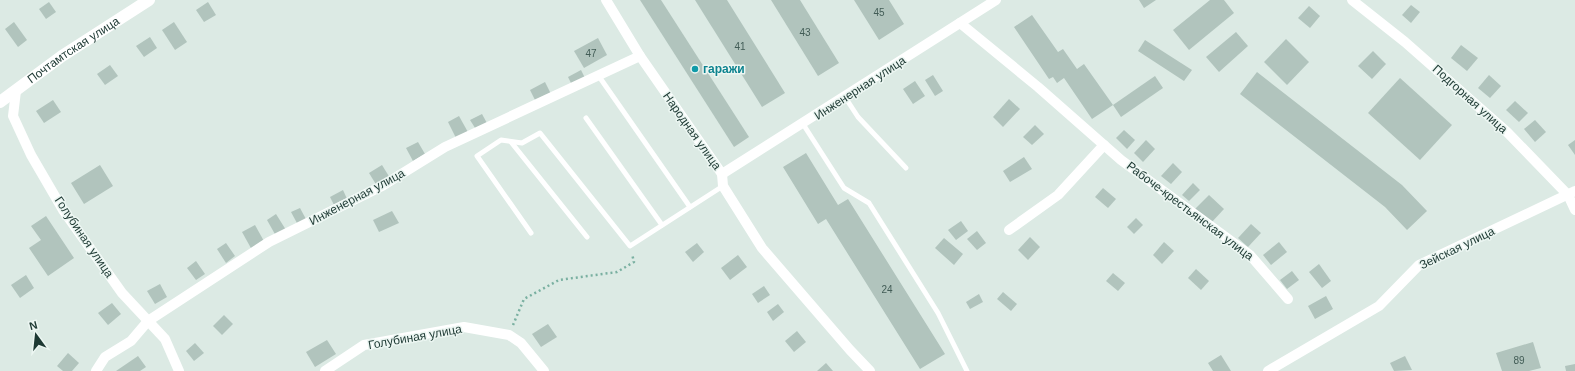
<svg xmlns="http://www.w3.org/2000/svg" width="1575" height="371" font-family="Helvetica,sans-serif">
<rect width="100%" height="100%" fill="#dceae4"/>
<g fill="#b1c4bd">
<polygon points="640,0 661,0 749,137 734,147"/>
<polygon points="695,0 727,0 785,93 762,107"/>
<polygon points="771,0 800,0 839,63 818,76"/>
<polygon points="854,0 889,0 904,24 879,40"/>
<polygon points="1139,0 1156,0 1144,8"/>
<polygon points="1210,0 1224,0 1234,13 1189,50 1173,30"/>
<polygon points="49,2 56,12 46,19 39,9"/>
<polygon points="208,2 216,15 204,22 196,10"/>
<polygon points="1411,5 1420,12 1411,23 1402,15"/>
<polygon points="1309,6 1320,16 1310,28 1298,18"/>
<polygon points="1032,15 1058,52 1063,49 1077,69 1084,64 1113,105 1092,119 1064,78 1057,83 1053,77 1049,79 1014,27"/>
<polygon points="14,22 27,40 18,47 5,29"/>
<polygon points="174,22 187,42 175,50 162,30"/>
<polygon points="1236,32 1248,46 1219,72 1206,57"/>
<polygon points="150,37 157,48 144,57 136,46"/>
<polygon points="598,38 607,55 584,68 574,51"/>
<polygon points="1286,39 1309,62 1287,85 1264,62"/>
<polygon points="1145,40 1192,70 1184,81 1138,51"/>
<polygon points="1461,45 1478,58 1467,71 1451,58"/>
<polygon points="1373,51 1386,64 1372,79 1358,66"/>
<polygon points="110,65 118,76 105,85 97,74"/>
<polygon points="581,70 587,82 574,89 568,77"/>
<polygon points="1257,72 1402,185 1427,211 1407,230 1385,207 1240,94"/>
<polygon points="933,75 943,91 935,96 925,80"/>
<polygon points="1489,75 1501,86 1490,98 1478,88"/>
<polygon points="1155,76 1163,88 1121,117 1113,105"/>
<polygon points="1400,78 1452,125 1420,160 1368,113"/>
<polygon points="915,81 925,96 913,104 903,89"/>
<polygon points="545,82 551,94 536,102 530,90"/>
<polygon points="1009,99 1020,109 1003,127 993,117"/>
<polygon points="53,100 61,112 44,123 36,111"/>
<polygon points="1515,101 1528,113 1519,122 1506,110"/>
<polygon points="482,114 488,125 477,131 470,120"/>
<polygon points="459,116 469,134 457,140 448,122"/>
<polygon points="1535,120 1546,132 1535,142 1524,129"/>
<polygon points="1035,125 1044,134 1032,145 1023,137"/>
<polygon points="1124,130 1135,140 1127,149 1116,138"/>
<polygon points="1146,140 1155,149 1143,162 1134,153"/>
<polygon points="1575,140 1575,155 1568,145"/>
<polygon points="418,142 425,154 413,161 406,148"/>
<polygon points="806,153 838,205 848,199 945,354 920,369 826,219 818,224 783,167"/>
<polygon points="1024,157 1032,169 1010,182 1003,171"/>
<polygon points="1173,163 1182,172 1171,184 1161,176"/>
<polygon points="100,165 113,186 84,204 71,183"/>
<polygon points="382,165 390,178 377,186 369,173"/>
<polygon points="1193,183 1200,190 1189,201 1182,195"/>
<polygon points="1103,188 1116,199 1108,208 1095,197"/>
<polygon points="343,190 348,201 335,207 330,197"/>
<polygon points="1209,195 1224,209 1211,223 1195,209"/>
<polygon points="300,208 307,221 298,225 291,212"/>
<polygon points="392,211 399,223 379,232 373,220"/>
<polygon points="276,214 286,230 276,236 267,220"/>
<polygon points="46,216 74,258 48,276 29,248 41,240 31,226"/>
<polygon points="1136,218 1143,225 1134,234 1127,227"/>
<polygon points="961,221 968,231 956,240 948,230"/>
<polygon points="1251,224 1261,233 1248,247 1238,238"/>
<polygon points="255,225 265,243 252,250 242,232"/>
<polygon points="977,231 986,243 977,250 967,239"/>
<polygon points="1030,237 1040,247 1028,260 1018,250"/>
<polygon points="944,238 963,254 954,265 935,248"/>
<polygon points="1164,242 1174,251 1162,264 1153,255"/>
<polygon points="1279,242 1287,252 1271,265 1263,255"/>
<polygon points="226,243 235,256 226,263 217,249"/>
<polygon points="697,243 704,252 693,262 685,252"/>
<polygon points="738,255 747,267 730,280 721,268"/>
<polygon points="196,261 205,274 196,280 187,268"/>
<polygon points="1319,264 1331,281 1322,288 1309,272"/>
<polygon points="1196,269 1209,281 1201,290 1188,278"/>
<polygon points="1292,271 1299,280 1287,289 1280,280"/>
<polygon points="1113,273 1125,283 1118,291 1106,281"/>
<polygon points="26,275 34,288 20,298 11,285"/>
<polygon points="160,284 167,297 155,304 147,291"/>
<polygon points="764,286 770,295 758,303 752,294"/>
<polygon points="1003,292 1017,304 1011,311 997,299"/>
<polygon points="979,294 983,302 970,309 966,302"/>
<polygon points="1326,296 1333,309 1315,319 1308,306"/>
<polygon points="112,303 121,314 108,325 98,313"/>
<polygon points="778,304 784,312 773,321 767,312"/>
<polygon points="224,315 233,324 222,335 213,326"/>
<polygon points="548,324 557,337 541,347 532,334"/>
<polygon points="797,331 806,342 794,352 785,341"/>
<polygon points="327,340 336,354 315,367 306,352"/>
<polygon points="1533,342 1541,368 1529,371 1502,371 1496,353"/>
<polygon points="195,343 204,353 194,361 186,351"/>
<polygon points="68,353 79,363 72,371 63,371 57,366"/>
<polygon points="1221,355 1231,371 1213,371 1208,363"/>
<polygon points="138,356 146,367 140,371 116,371"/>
<polygon points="1405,356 1412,370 1394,371 1390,363"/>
<polygon points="826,363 833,371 817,371"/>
<polygon points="1575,364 1575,371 1566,371 1565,366"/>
</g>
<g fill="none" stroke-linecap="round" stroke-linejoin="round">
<polyline stroke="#7ab0a1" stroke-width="2.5" stroke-dasharray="2 3" stroke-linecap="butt" points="513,325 524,299 559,280 617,272 634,262 632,254"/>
<g stroke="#fff" stroke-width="5">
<polyline points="598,75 690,207"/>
<polyline points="845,97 858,117 906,168"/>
<polyline points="586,118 662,225"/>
<polyline points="803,124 844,188 869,203 938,313 967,371"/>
<polyline points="511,142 587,237"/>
<polyline points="531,233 477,156 501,140 522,143 540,133 630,246 723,186"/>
</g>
<g stroke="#fff" stroke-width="10">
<polyline points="606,0 640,56 722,174 723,186 762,248 850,350 870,371"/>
<polyline points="1352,0 1405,42 1507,132 1568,195 1575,210"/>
<polyline points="960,23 1038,87 1121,160 1250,255 1288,299"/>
<polyline points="16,91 13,116 31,155 63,210 122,293 165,339 179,371"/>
<polyline points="722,174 996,0"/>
<polyline points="1009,230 1058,195 1104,145"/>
<polyline points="96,371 105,357 131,341 148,321 269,242 382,186 445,147 640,56"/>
<polyline points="325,371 364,345 464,327 509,335 521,343 544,371"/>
<polyline points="1268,371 1379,306 1419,265 1575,191"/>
</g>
<path stroke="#fff" stroke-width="12" id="s1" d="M0,102L62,56L149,0"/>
</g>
<circle fill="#0f9aa8" stroke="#ecf6f2" stroke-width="1.5" cx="695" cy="69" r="4"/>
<g text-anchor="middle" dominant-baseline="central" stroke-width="3" stroke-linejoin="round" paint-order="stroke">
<g font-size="10" fill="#425c56">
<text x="879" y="12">45</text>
<text x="805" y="32">43</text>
<text x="740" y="46">41</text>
<text x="591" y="53">47</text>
<text x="887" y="289">24</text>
<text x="1519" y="360">89</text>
</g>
<g font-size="12" fill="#1d3933" stroke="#ecf6f2">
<text stroke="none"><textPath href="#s1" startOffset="90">Почтамтская улица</textPath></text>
<text transform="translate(860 88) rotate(-33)">Инженерная улица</text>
<text transform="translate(1470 99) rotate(42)">Подгорная улица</text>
<text transform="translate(692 131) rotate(55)">Народная улица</text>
<text transform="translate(357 197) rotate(-28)">Инженерная улица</text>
<text transform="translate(1190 211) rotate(37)">Рабоче-крестьянская улица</text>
<text transform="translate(84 237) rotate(56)">Голубиная улица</text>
<text transform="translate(1457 248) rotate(-26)">Зейская улица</text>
<text transform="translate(415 337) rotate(-10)">Голубиная улица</text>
</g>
<g font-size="12" font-weight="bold" fill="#0d838f" stroke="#ecf6f2" text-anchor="start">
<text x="703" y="69">гаражи</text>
</g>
</g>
<g transform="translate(36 335) rotate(345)" stroke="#ecf6f2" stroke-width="3" paint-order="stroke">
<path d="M0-3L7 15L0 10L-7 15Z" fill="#1d3933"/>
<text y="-6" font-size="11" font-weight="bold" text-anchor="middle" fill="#1d3933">N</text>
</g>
</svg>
